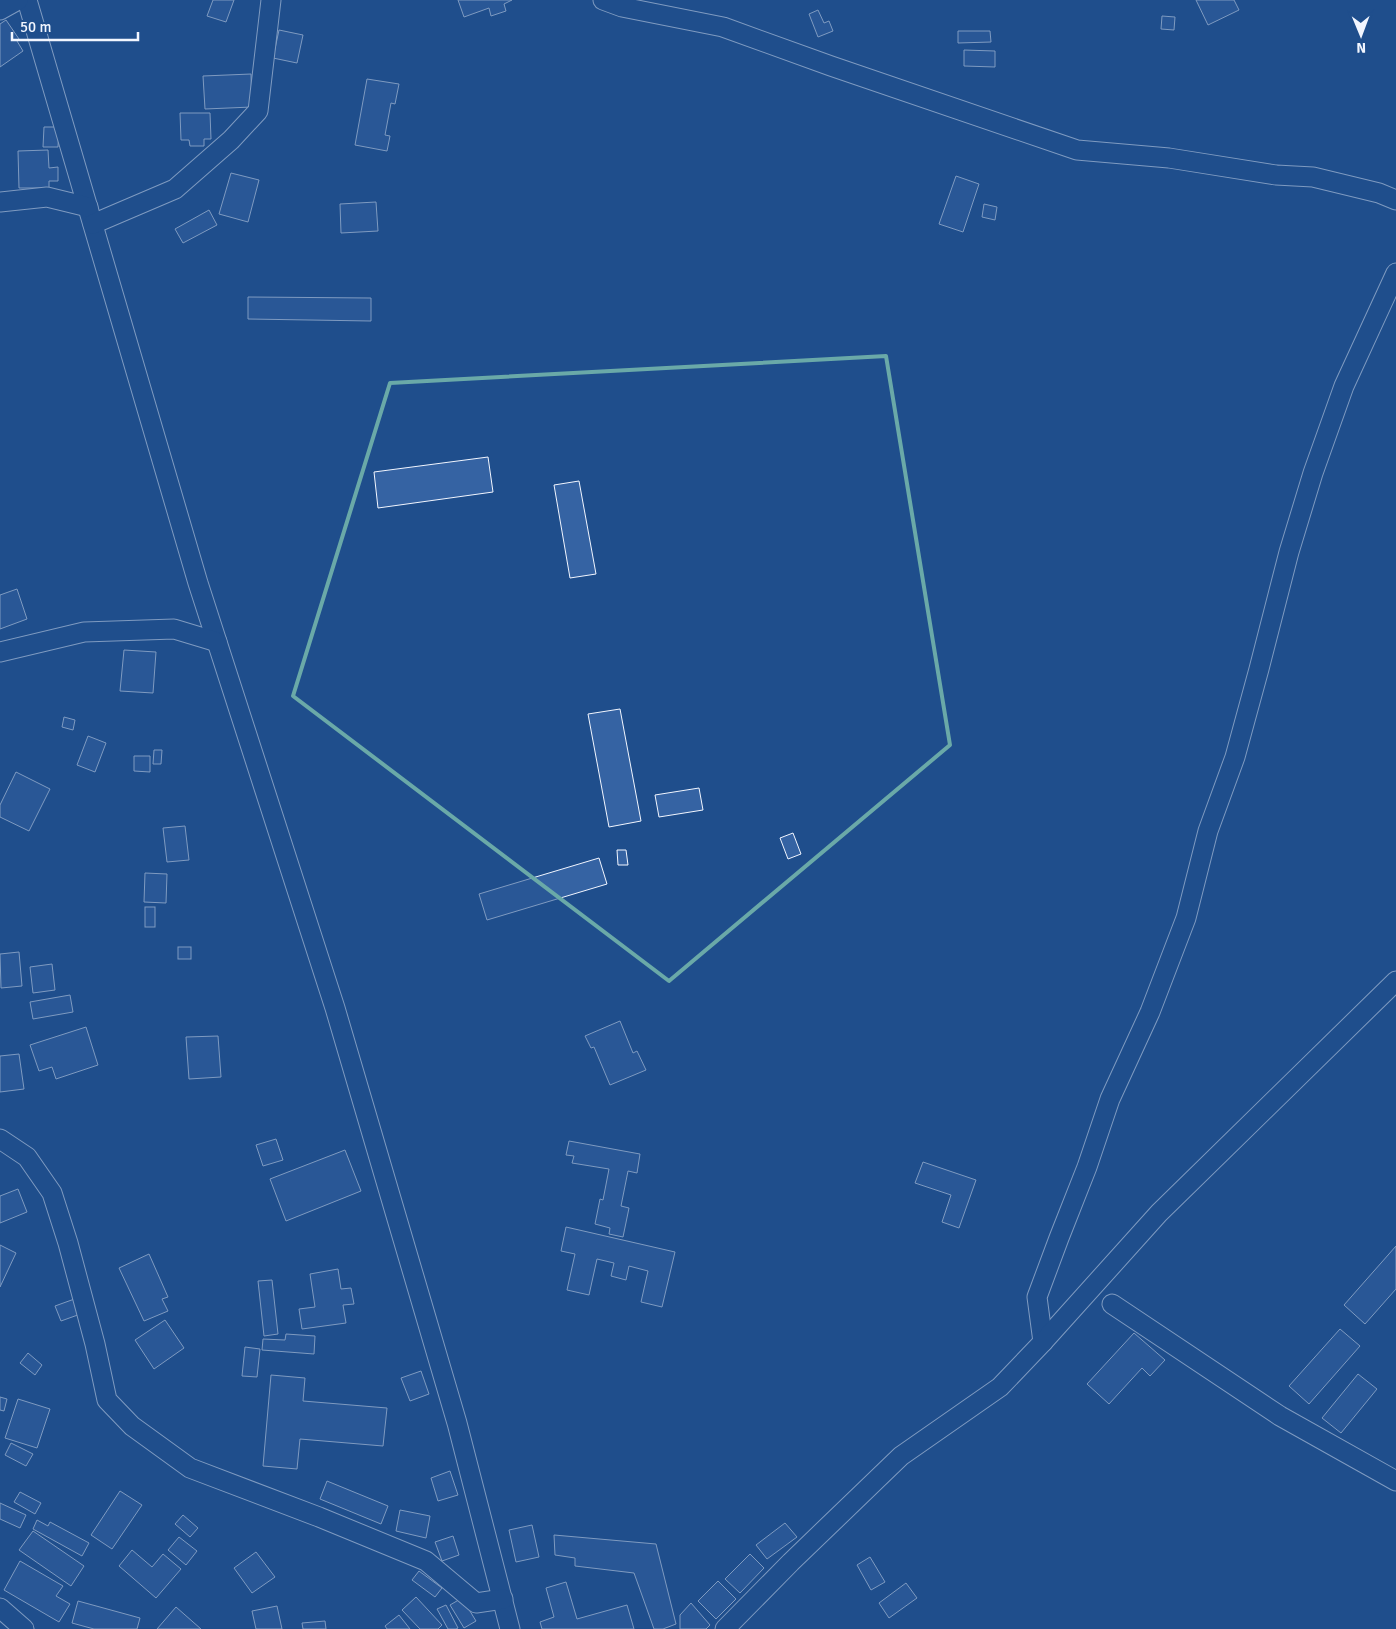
<svg xmlns="http://www.w3.org/2000/svg" width="1396" height="1629" font-family="Signika,sans-serif">
<rect width="100%" height="100%" fill="#1f4e8c"/>
<g fill="#3563a3" stroke="#f2f6ff">
<polygon points="213,0 234,0 226,22 207,16"/>
<polygon points="458,0 512,0 504,4 506,11 491,16 489,8 464,17"/>
<polygon points="1196,0 1234,0 1239,10 1208,25"/>
<polygon points="818,10 824,23 829,21 833,31 818,37 809,14"/>
<polygon points="1162,16 1175,17 1174,30 1161,29"/>
<polygon points="6,20 19,39 17,41 23,51 0,67 0,24"/>
<polygon points="279,30 303,35 297,63 273,58"/>
<polygon points="958,31 990,31 991,42 958,43"/>
<polygon points="964,50 995,51 995,67 964,66"/>
<polygon points="251,74 252,107 205,109 203,76"/>
<polygon points="367,79 399,84 395,104 391,103 385,135 390,136 387,151 355,145"/>
<polygon points="180,113 210,113 211,139 204,139 204,146 190,146 189,140 181,140"/>
<polygon points="44,127 59,127 58,147 43,147"/>
<polygon points="48,150 49,168 58,167 58,181 49,181 49,188 19,188 18,151"/>
<polygon points="231,173 259,180 248,222 219,214"/>
<polygon points="956,176 979,184 963,232 939,224"/>
<polygon points="376,202 378,231 341,233 340,204"/>
<polygon points="984,204 997,207 995,220 982,217"/>
<polygon points="209,210 217,225 183,243 175,229"/>
<polygon points="248,297 371,298 371,321 248,319"/>
<polygon points="488,457 493,492 378,508 374,472"/>
<polygon points="579,481 596,574 570,578 554,485"/>
<polygon points="17,589 27,619 0,629 0,595"/>
<polygon points="124,650 156,652 153,693 120,691"/>
<polygon points="620,709 641,821 609,827 588,714"/>
<polygon points="64,717 75,720 73,730 62,727"/>
<polygon points="88,736 106,743 95,772 77,765"/>
<polygon points="154,750 162,750 161,764 153,764"/>
<polygon points="134,756 150,756 150,772 134,771"/>
<polygon points="16,772 50,789 29,831 0,817 0,805"/>
<polygon points="699,788 703,810 659,817 655,795"/>
<polygon points="185,826 189,860 167,862 163,828"/>
<polygon points="793,833 801,854 788,859 780,838"/>
<polygon points="617,850 626,850 628,865 618,865"/>
<polygon points="599,858 607,884 487,920 479,894"/>
<polygon points="145,873 167,874 166,903 144,902"/>
<rect x="145" y="907" width="10" height="20"/>
<rect x="178" y="947" width="13" height="12"/>
<polygon points="19,952 22,986 1,988 0,954"/>
<polygon points="52,964 55,990 33,993 30,967"/>
<polygon points="70,995 73,1012 33,1019 30,1002"/>
<polygon points="620,1021 633,1053 637,1051 646,1070 610,1085 594,1047 591,1048 585,1036"/>
<polygon points="86,1027 98,1065 56,1079 52,1067 39,1071 30,1045"/>
<polygon points="218,1036 221,1077 189,1079 186,1037"/>
<polygon points="19,1054 24,1089 0,1092 0,1056"/>
<polygon points="276,1139 283,1160 263,1166 256,1145"/>
<polygon points="569,1141 640,1154 637,1173 628,1171 621,1206 629,1208 623,1237 609,1234 610,1228 595,1224 600,1199 603,1200 609,1169 572,1163 574,1156 566,1155"/>
<polygon points="345,1150 361,1191 286,1221 270,1179"/>
<polygon points="923,1162 976,1180 959,1228 942,1222 951,1195 915,1183"/>
<polygon points="18,1189 27,1212 0,1223 0,1196"/>
<polygon points="566,1227 675,1252 662,1307 641,1302 648,1271 629,1266 626,1280 611,1276 614,1263 597,1259 589,1295 567,1290 575,1254 561,1251"/>
<polygon points="0,1245 16,1253 0,1287"/>
<polygon points="1396,1246 1396,1289 1365,1324 1344,1305"/>
<polygon points="149,1254 168,1297 162,1299 168,1311 144,1321 119,1268"/>
<polygon points="338,1269 341,1289 351,1288 354,1304 343,1305 346,1323 302,1329 299,1309 315,1307 310,1274"/>
<polygon points="272,1280 278,1334 264,1336 258,1281"/>
<polygon points="80,1297 86,1312 61,1321 55,1306"/>
<polygon points="165,1320 184,1348 154,1369 135,1340"/>
<polygon points="1340,1329 1360,1346 1309,1404 1289,1386"/>
<polygon points="1134,1333 1165,1360 1150,1376 1142,1368 1109,1404 1087,1384"/>
<polygon points="286,1334 315,1336 314,1354 262,1350 263,1339 285,1340"/>
<polygon points="245,1347 260,1349 257,1377 242,1376"/>
<polygon points="28,1353 42,1365 35,1375 20,1363"/>
<polygon points="421,1371 429,1394 410,1401 401,1378"/>
<polygon points="1358,1374 1377,1389 1341,1433 1322,1418"/>
<polygon points="271,1375 305,1378 303,1401 387,1408 383,1446 300,1439 297,1469 263,1466"/>
<polygon points="0,1397 7,1399 4,1411 0,1410"/>
<polygon points="18,1399 50,1409 37,1448 5,1438"/>
<polygon points="11,1443 33,1454 26,1466 5,1455"/>
<polygon points="450,1471 458,1495 438,1501 431,1478"/>
<polygon points="327,1481 388,1506 381,1524 320,1499"/>
<polygon points="120,1491 142,1505 112,1549 91,1535"/>
<polygon points="20,1492 41,1503 35,1514 14,1502"/>
<polygon points="0,1503 26,1515 20,1528 0,1519"/>
<polygon points="400,1510 430,1516 426,1538 396,1531"/>
<polygon points="183,1515 198,1528 190,1537 175,1524"/>
<polygon points="37,1520 48,1526 50,1522 89,1543 82,1556 33,1529"/>
<polygon points="785,1523 797,1537 767,1559 756,1545"/>
<polygon points="532,1525 539,1557 516,1562 509,1530"/>
<polygon points="33,1531 84,1566 71,1586 19,1550"/>
<polygon points="554,1535 656,1544 676,1624 663,1629 654,1629 634,1573 575,1566 575,1558 555,1555"/>
<polygon points="453,1536 459,1555 442,1561 435,1542"/>
<polygon points="179,1537 197,1551 186,1565 168,1550"/>
<polygon points="132,1550 152,1567 163,1554 181,1569 156,1598 119,1566"/>
<polygon points="256,1552 275,1577 252,1593 234,1568"/>
<polygon points="750,1554 764,1568 740,1593 725,1579"/>
<polygon points="870,1557 885,1582 871,1590 857,1565"/>
<polygon points="20,1561 63,1586 56,1596 70,1604 59,1622 4,1590"/>
<polygon points="419,1571 442,1588 435,1597 412,1580"/>
<polygon points="718,1581 736,1599 716,1619 698,1601"/>
<polygon points="566,1582 577,1619 627,1605 634,1629 542,1629 540,1622 554,1617 546,1588"/>
<polygon points="906,1583 917,1598 889,1618 879,1603"/>
<polygon points="416,1597 442,1625 438,1629 420,1629 402,1610"/>
<polygon points="462,1598 476,1621 464,1628 450,1605"/>
<polygon points="78,1601 140,1618 137,1629 94,1629 72,1623"/>
<polygon points="691,1603 710,1625 706,1629 680,1629 680,1615"/>
<polygon points="446,1605 458,1628 456,1629 448,1629 437,1609"/>
<polygon points="277,1606 282,1629 256,1629 252,1611"/>
<polygon points="176,1607 201,1629 157,1629"/>
<polygon points="399,1615 410,1629 387,1629 385,1626"/>
<polygon points="325,1621 326,1629 303,1629 302,1623"/>
</g>
<g fill="none" stroke-linecap="round" stroke-linejoin="round">
<g stroke="#f2f6ff" stroke-width="21">
<g id="minor">
<polyline points="27,0 198,583 335,1008 457,1423 510,1629"/>
<polyline points="603,0 622,7 723,27 831,66 1077,150 1169,158 1276,175 1313,177 1379,193 1396,200"/>
<polyline points="0,10 18,0"/>
<polyline points="0,202 47,197 88,207"/>
<polyline points="93,224 175,189 231,140 258,111 271,0"/>
<polyline points="0,652 84,632 174,629 217,642"/>
<polyline points="0,1139 27,1157 52,1193 68,1243 95,1344 107,1400 132,1426 190,1468 319,1517 426,1561 476,1603 503,1599"/>
<polyline points="1112,1304 1280,1416 1396,1481"/>
<polyline points="1043,1342 1037,1297 1059,1238 1087,1167 1110,1099 1150,1012 1186,918 1208,831 1235,757 1259,669 1289,552 1313,473 1344,386 1396,273"/>
<polyline points="0,1608 24,1629"/>
<polyline points="725,1629 791,1562 901,1456 1000,1387 1043,1342 1159,1213 1396,981"/>
</g>
</g>
<use href="#minor" stroke="#1f4e8c" stroke-width="19"/>
</g>
<path d="M0 0H1396V1629H0ZM886,356L950,745L669,981L293,696L390,383Z" fill="#1f4e8c" fill-opacity=".55" fill-rule="evenodd"/>
<path fill="none" stroke="#6aa9a8" stroke-width="4" stroke-linejoin="round" d="M886,356L950,745L669,981L293,696L390,383Z"/>
<g transform="translate(1361 35) rotate(179)" stroke="#1f4e8c" stroke-width="4" paint-order="stroke">
<path d="M0-4L9 19L0 12L-9 19Z" fill="#f2f6ff"/>
<text y="-8" font-size="14" font-weight="bold" text-anchor="middle" fill="#f2f6ff">N</text>
</g>
<path d="M12 32v8h126v-8" fill="none" stroke="#f2f6ff" stroke-width="2.5"/>
<text x="20" y="32" font-size="15" fill="#f2f6ff" stroke="#1f4e8c" stroke-width="4" paint-order="stroke">50 m</text>
</svg>
